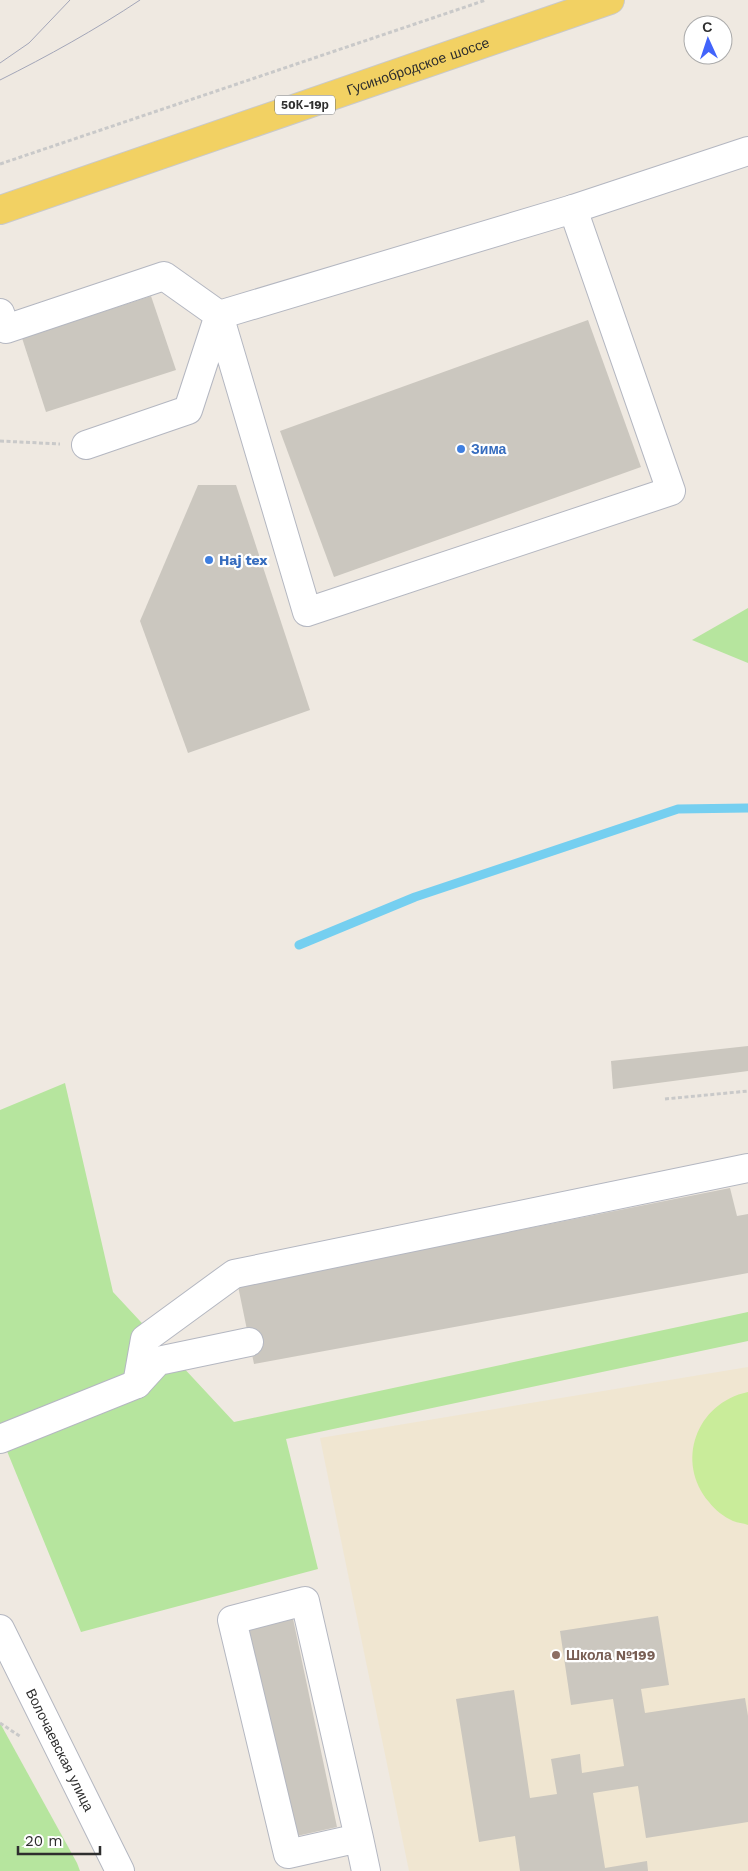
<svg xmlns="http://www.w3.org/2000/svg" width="748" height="1871" font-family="'Work Sans',sans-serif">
<rect width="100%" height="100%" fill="#efe9e1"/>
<polygon fill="#f0e6d1" points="748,1367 748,1871 409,1871 320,1438"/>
<g fill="#b6e59e">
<polygon points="748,608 748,663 692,640"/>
<polygon points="65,1083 113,1292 234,1422 748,1312 748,1341 286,1439 318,1569 81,1632 0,1434 0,1110"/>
<polygon points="0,1723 77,1863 80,1871 0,1871"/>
</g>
<path fill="#c9ec9a" d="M748,1392V1525C743,1523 738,1523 733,1521C724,1517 715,1510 709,1502C675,1462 696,1403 748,1392Z"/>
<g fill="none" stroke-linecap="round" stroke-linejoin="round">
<polyline stroke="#75cff0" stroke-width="9" points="299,945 415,897 678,809 748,808"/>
</g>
<g fill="#cbc7bf">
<polygon points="151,296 176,370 46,412 22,338"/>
<polygon points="588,320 641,467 334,577 280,431"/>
<polygon points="198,485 236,485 310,710 188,753 140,621"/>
<polygon points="748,1046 748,1071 613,1089 611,1061"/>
<polygon points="730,1188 737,1216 748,1214 748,1273 254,1364 238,1286"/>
<polygon points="292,1614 337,1827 288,1838 244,1623"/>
<polygon points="658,1616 669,1685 641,1689 645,1713 745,1698 748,1716 748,1822 646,1838 638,1786 593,1793 605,1868 647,1861 648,1871 520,1871 515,1836 479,1842 456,1699 514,1690 530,1798 557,1794 551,1759 580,1754 582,1773 624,1766 613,1699 571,1705 560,1631"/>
</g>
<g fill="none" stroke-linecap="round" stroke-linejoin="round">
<g stroke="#b4b7c1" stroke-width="30">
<g id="minor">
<polyline points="573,209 748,151"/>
<polyline points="0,313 6,329 164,276 219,315 307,612 671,491 573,209 219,315 188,410 86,445"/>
<polyline points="137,1384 145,1339 234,1274 748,1168"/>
<polyline points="0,1439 137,1384 158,1361 249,1342"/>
<path id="s1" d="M0,1629L120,1871"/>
<polyline points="359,1838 288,1854 232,1620 305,1601 359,1838 366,1871"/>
</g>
</g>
<g stroke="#c9c9c9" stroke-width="30">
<g id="major">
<path id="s2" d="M0,210L610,0"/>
</g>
</g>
<g stroke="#c9c9c9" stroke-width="3" stroke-dasharray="4 2.5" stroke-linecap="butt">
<polyline points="0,164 486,0"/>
<polyline points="0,441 60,444"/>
<polyline points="665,1099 748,1091"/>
<polyline points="0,1723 21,1737"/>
</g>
<use href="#minor" stroke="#fff" stroke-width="28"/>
<use href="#major" stroke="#f2d163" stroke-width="28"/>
<g stroke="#a3a6b8" stroke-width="1">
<polyline points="0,63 29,43 70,0"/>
<path d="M0,80C48,56 95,30 140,0"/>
</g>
</g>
<g fill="#3f7fe0" stroke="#fff" stroke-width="2">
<circle cx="461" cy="449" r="5"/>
<circle cx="209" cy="560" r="5"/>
</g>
<circle fill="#8d6e63" stroke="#fff" stroke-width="2" cx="556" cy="1655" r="5"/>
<g text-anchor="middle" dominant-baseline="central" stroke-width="4.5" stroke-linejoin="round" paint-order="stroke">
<rect fill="#fff" stroke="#6d6d6d" stroke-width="1" x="275" y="95.5" width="60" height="19" rx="4"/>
<g font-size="12" font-weight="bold" fill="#2e2e2e">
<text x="305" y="105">50К-19р</text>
</g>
<g font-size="14" fill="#2e2e2e" stroke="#fff">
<text stroke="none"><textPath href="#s2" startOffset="442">Гусинобродское шоссе</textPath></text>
<text stroke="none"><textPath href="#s1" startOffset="135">Волочаевская улица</textPath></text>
</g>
<g font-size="14" font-weight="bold" fill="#366cbe" stroke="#fff" text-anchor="start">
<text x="471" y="449">Зима</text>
<text x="219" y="560">Haj tex</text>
</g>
<g font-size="14" font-weight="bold" fill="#785e54" stroke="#fff" text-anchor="start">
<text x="566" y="1655">Школа №199</text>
</g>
</g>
<g transform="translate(708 40) rotate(357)"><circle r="24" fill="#ffffff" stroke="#ababab"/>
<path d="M0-4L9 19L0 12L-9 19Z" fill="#4264fb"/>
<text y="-8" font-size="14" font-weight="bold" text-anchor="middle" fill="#2e2e2e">С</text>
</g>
<path d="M18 1846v8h82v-8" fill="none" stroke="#2e2e2e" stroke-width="2.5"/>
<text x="25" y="1846" font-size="15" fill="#2e2e2e" stroke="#ffffff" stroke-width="4" paint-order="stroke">20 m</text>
</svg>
